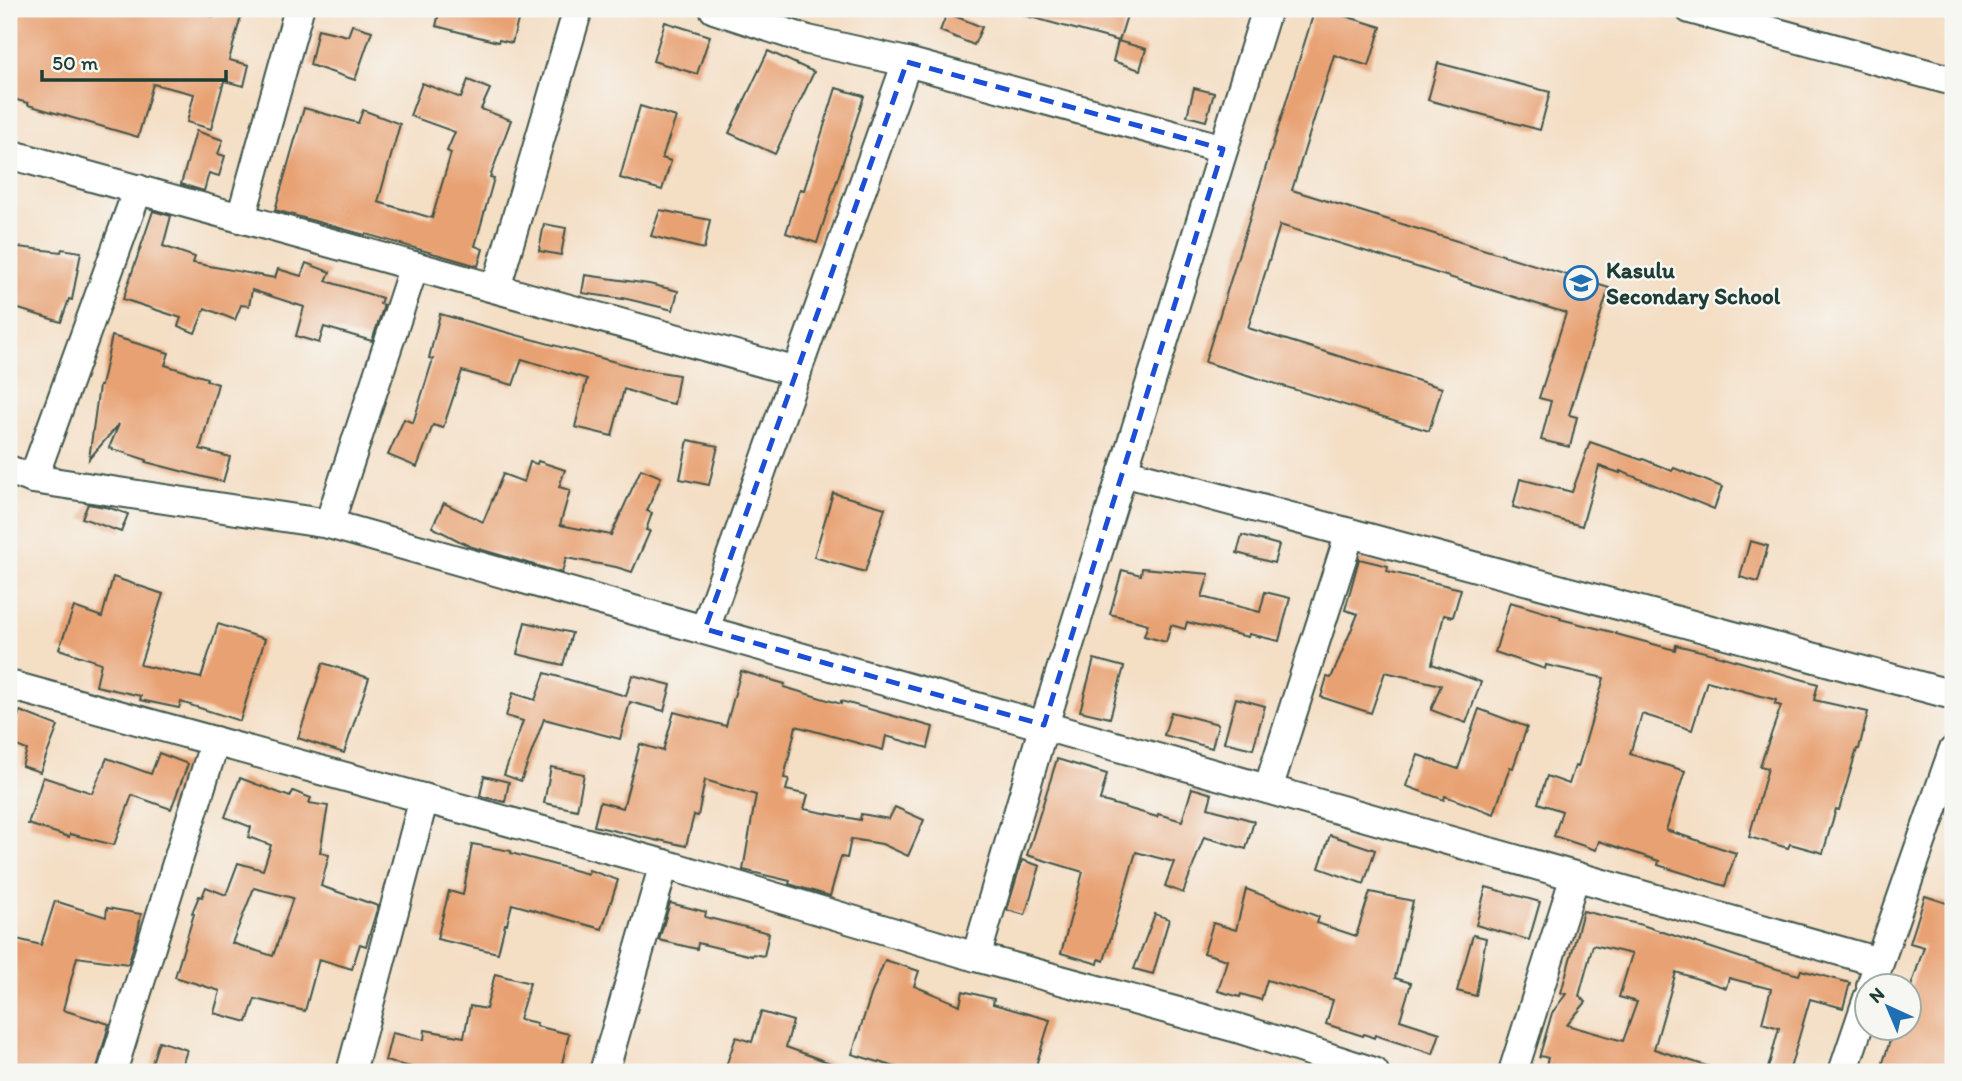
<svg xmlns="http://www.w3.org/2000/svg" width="1962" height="1081" font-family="Itim,sans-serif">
<rect width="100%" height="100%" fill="#f6f6f2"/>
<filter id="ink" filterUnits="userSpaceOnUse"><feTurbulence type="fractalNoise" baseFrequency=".0143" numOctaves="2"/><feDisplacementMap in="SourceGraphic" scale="14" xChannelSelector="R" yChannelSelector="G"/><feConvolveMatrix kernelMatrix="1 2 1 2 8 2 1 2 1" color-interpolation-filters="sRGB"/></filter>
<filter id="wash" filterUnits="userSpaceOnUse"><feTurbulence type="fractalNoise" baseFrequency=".00686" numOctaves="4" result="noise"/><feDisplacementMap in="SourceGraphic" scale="28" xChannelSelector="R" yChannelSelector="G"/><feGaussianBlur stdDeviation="1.57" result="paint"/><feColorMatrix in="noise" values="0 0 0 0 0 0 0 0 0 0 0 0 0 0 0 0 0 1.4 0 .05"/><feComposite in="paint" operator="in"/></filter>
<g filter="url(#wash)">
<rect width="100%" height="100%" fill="#f4dec4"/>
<g id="blocks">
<g fill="#e8a172" fill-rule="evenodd">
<polygon points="9,9 186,9 215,17 218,9 243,9 229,60 249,65 244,86 224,81 211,129 187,122 194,94 153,84 138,137 28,105 28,103 9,98"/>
<polygon points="440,9 521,9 512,43 499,40 498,42 436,26"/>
<polygon points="1024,9 1129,9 1119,41 1023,15"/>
<polygon points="1315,9 1322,9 1381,27 1369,66 1334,55 1292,190 1609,288 1569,415 1577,417 1570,447 1541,440 1551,401 1539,398 1566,313 1280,225 1248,328 1442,388 1429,431 1205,362"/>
<polygon points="947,13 982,27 974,45 940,31"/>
<polygon points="665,22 710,36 697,74 653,61"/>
<polygon points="352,25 372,31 355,80 310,65 318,29 348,36"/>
<polygon points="1118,41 1146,49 1140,70 1113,61"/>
<polygon points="768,51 814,72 775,154 729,133"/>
<polygon points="1438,63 1550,92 1540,130 1428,100"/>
<polygon points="468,80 490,89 481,109 511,120 490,177 494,178 475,246 483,249 478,266 366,234 365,235 275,210 304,108 358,123 363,110 400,124 378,202 432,218 451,153 447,151 455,132 410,116 422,83 461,98"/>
<polygon points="836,88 864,96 817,243 786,233 800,189 804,190"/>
<polygon points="1194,88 1214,93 1206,121 1187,116"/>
<polygon points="640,106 676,117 662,158 671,161 662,190 620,178"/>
<polygon points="196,131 223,140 218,154 225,156 219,176 209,173 204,191 181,184"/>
<polygon points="660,210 710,220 704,249 651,236"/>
<polygon points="153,211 171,216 163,246 195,257 193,263 275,278 278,269 301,276 306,263 330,272 326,281 382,298 380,304 384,305 372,341 324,327 319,343 296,336 304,307 252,290 249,306 241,305 235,320 205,308 195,333 178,326 181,318 123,299"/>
<polygon points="544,224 566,228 561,255 539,251"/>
<polygon points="9,246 61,252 62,249 81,252 72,300 69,299 61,322 9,306"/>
<polygon points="585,275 649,284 678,291 673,310 623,298 623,299 582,293"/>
<polygon points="440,314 641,369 679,375 674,404 659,401 624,389 612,436 575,427 587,379 522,359 513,385 462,371 443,428 433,425 417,467 388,455 404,419 413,423 433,359 429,358"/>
<polygon points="112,336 169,353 165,365 207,378 206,380 218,384 200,449 230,457 223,482 146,462 147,460 109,448 119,424 89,459 99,386 101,386"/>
<polygon points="688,440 718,446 709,485 680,479"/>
<polygon points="1590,442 1642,460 1643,459 1672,471 1674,468 1722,487 1714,509 1620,471 1620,473 1599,466 1582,526 1513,507 1520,479 1572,492"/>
<polygon points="538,461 565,470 559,487 570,490 560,525 611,535 641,469 661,477 647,511 652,513 646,530 650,531 632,572 616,567 566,558 562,573 469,546 432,527 444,503 483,522 503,474 524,482 530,462 537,464"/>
<polygon points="833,493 885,508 865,572 814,557"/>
<polygon points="88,504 110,508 128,514 121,532 82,518"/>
<polygon points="1242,535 1279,545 1274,563 1237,553"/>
<polygon points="1750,541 1768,546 1758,582 1740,577"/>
<polygon points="1359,559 1388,566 1387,571 1461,589 1453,617 1444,615 1432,664 1481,682 1466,723 1431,710 1441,685 1385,672 1371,713 1321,697 1327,677 1331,678 1358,614 1345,610"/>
<polygon points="1142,568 1209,574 1202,597 1260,612 1265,592 1290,598 1279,641 1249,634 1248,637 1187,622 1185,629 1171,625 1166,642 1144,636 1148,624 1110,614 1122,570 1141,575"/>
<polygon points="113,577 163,594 140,665 201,678 218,624 265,639 240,721 181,702 179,708 140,700 141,696 96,686 101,663 59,649 74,607 102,617"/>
<polygon points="1510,602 1561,617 1560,619 1616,633 1616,634 1675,650 1676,645 1713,654 1818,684 1814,700 1868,712 1859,749 1857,749 1839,810 1836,809 1823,853 1790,844 1788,848 1749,837 1768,768 1760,766 1781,706 1775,704 1776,700 1707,681 1692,730 1642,714 1630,754 1685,771 1666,830 1736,853 1725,886 1658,865 1659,861 1599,841 1596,850 1554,836 1562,811 1538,803 1547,776 1569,784 1575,766 1578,767 1604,678 1546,665 1545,669 1495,652"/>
<polygon points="525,622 572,633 563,665 517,654"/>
<polygon points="1094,659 1124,667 1110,718 1080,711"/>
<polygon points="323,663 369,678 344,753 298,738"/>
<polygon points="741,671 785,684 784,687 841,704 841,701 933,727 928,748 886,736 883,750 796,726 784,778 789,779 786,790 808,795 804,809 860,820 861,814 889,819 895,807 924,820 908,856 882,844 851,839 847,858 841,857 830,896 789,884 790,881 743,870 756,795 705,780 698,816 694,815 686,846 659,840 659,841 594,826 600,802 623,808 640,744 663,751 674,712 726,726"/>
<polygon points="545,673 626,696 632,675 671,685 664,711 630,702 620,739 544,719 521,781 504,775 523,721 506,716 513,693 535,700"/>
<polygon points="1236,698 1265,706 1253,749 1224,742"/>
<polygon points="1479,709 1527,727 1513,768 1510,767 1494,814 1445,796 1444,800 1406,786 1418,755 1458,769"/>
<polygon points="20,711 58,726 40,772 22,766 27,750 9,743"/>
<polygon points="1171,712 1218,724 1212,748 1164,735"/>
<polygon points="159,753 188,764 171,809 132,795 114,845 70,834 69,837 28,824 43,777 92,793 107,758 151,774"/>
<polygon points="1057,759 1107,774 1100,800 1157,817 1158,814 1182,821 1192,788 1212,794 1208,808 1254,821 1246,849 1204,837 1183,893 1165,886 1174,862 1136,852 1104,961 1099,959 1098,964 1061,953 1083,872 1027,855"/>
<polygon points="551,767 584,774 577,810 544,803"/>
<polygon points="484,776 509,782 505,802 480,796"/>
<path d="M240,778L290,797L293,791L311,798L309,803L328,806L320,852L329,855L321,886L378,906L366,946L360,944L352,969L319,959L305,1011L255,999L247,1022L214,1013L220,991L175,977L194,914L192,913L199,896L202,897L206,887L226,895L238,863L263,870L271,845L248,837L251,827L225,817ZM254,888L293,898L273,956L232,943Z"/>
<polygon points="1330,835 1375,850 1364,884 1319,868"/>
<polygon points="472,844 511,851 511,853 588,874 589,870 618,880 602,929 512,904 507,924 505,924 498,953 437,939 449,891 463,895"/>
<polygon points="1022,860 1040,866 1025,915 1007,910"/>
<polygon points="1486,887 1540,902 1529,940 1476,925"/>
<polygon points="1246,889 1319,917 1317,923 1356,936 1370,892 1413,901 1395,978 1411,983 1400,1020 1440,1033 1433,1054 1375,1035 1374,1038 1364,1034 1363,1036 1326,1024 1333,1000 1267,980 1261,1000 1241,994 1240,997 1218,991 1227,960 1204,953 1213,923 1236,930"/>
<polygon points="1925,896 1953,905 1953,1072 1880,1072 1894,1028 1909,1028 1909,993 1924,947 1910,943"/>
<polygon points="55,901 106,917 107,908 141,914 138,932 128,964 77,957 63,1010 109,1024 96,1072 9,1072 9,937 41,945"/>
<polygon points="670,903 706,912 705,917 769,933 764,956 753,954 752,956 698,943 697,949 659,940"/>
<path d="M1583,911L1642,925L1763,965L1799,975L1801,970L1850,983L1843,1008L1810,999L1789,1072H1767L1779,1028L1762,1023L1771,989L1729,978L1726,988L1676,972L1654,1049L1713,1068V1072H1544L1548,1058L1541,1056L1539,1058L1552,1013L1566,994L1561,993ZM1593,945L1632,954L1619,997L1637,1002L1623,1041L1567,1025L1586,1002L1579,996Z"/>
<polygon points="1155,914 1169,919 1153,974 1134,969"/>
<polygon points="1473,935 1486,938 1476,996 1457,991"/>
<polygon points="885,960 919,971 914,986 960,1005 963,991 994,999 993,1004 1050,1020 1034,1072 912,1072 852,1054 871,995"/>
<polygon points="495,974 530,983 519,1019 537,1023 536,1026 569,1034 560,1072 415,1072 416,1068 385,1061 392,1033 424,1040 425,1030 464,1037 470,1006 486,1009"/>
<polygon points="761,1012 793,1021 786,1047 850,1070 850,1072 724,1072 736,1037 752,1042"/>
<polygon points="159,1041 187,1050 180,1072 149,1072"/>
</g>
</g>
</g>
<g filter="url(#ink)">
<use href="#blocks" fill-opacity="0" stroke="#3f554a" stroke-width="2"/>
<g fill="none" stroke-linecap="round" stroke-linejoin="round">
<g stroke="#3f554a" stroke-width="32">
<g id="minor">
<polyline points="714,9 808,40 907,62 1223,149"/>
<polyline points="1690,9 1953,81"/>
<polyline points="9,154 797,372"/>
<polyline points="241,218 299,9"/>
<polyline points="496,288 578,9"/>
<polyline points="9,470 33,479 329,524 1879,962"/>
<polyline points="1123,472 1953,695"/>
<polyline points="33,479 138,189"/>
<polyline points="329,524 414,266"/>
<polyline points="705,629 907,62"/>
<polyline points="9,685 664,864 976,957 1237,1028 1374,1072"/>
<polyline points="1268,789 1350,533"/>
<polyline points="976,957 1044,725 1267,9"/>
<polyline points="1871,986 1953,751"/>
<polyline points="112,1072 215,741"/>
<polyline points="351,1072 424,798"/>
<polyline points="604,1072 664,864"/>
<polyline points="1513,1072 1575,876"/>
<polyline points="1843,1072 1868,998"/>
</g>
</g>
<use href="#minor" stroke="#fff" stroke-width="28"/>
</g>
</g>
<path fill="none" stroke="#1d4ed8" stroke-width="5" stroke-dasharray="14 9" stroke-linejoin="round" d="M907,62L1223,149L1044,725L705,629Z"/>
<defs>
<g id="school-ring" transform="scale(1.75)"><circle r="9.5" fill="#f6f6f2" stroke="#1f6fb2" stroke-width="1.5"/><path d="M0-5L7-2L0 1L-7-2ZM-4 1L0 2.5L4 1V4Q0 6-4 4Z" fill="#1f6fb2"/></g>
</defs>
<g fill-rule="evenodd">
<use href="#school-ring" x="1581" y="283"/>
</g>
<g text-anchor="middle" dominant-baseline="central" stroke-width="5" stroke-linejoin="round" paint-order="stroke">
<g font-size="23" font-weight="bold" fill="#1f3d34" stroke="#f6f6f2" text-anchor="start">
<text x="1606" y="270">Kasulu<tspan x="1606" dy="26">Secondary School</tspan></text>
</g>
</g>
<rect width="1962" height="1081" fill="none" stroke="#f6f6f2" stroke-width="35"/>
<g transform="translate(1888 1007) rotate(316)"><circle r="33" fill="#f6f6f2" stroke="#a0aca6" stroke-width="2"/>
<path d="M0-5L12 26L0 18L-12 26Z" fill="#1f6fb2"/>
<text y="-10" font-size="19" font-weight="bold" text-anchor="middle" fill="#1f3d34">N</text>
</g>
<path d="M42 70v10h184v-10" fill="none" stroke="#1f3d34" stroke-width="3.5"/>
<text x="52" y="70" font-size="21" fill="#1f3d34" stroke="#f6f6f2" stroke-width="5" paint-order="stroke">50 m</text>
</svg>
